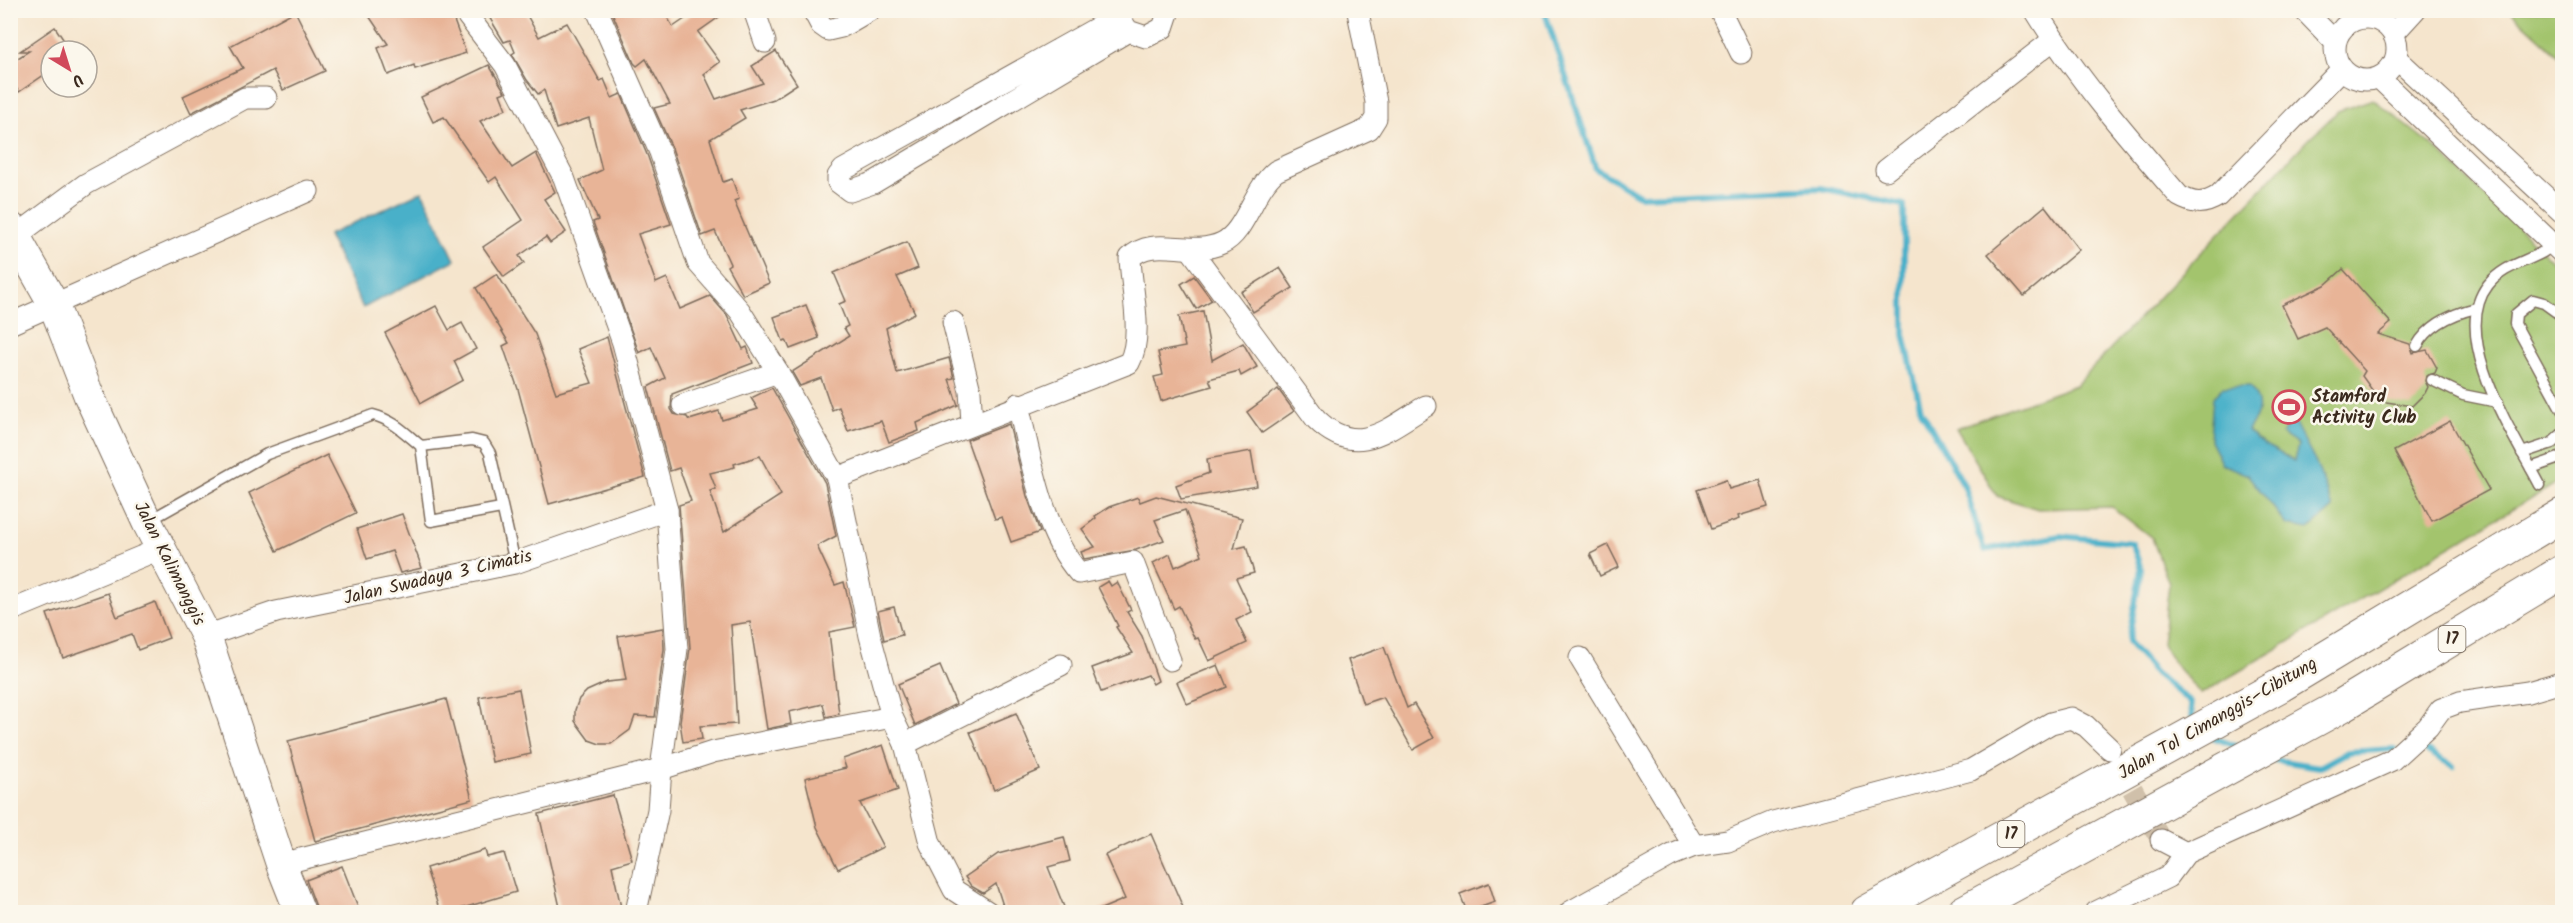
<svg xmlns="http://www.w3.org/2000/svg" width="2573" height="923" font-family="Kalam,sans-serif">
<rect width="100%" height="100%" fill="#fbf7ec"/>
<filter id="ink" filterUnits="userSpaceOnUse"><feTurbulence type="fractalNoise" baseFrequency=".0167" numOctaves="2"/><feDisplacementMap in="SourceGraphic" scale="12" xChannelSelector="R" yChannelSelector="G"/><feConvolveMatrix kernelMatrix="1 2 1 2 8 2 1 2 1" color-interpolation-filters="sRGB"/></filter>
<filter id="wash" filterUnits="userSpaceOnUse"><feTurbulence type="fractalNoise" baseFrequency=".008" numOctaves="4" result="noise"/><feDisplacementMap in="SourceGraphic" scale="24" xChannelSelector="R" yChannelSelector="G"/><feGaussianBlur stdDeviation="1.35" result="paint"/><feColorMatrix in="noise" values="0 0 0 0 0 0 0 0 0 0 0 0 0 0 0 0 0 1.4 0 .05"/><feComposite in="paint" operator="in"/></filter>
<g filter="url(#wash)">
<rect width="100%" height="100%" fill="#f5e5cd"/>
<g fill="#a3c46d" stroke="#6f7746" stroke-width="1.5">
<polygon points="2510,11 2562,11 2562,59"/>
<polygon points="2373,99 2439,151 2562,270 2562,480 2201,694 2177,667 2162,644 2169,584 2152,538 2112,507 2038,509 1997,496 1956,428 2076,385 2300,148 2338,111"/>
</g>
<g fill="#4ab0c9" stroke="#426d74" stroke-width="1.5">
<polygon points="422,191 455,260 363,308 328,235"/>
<path d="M2250,386C2263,405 2260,412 2248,430L2255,439L2294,461L2298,445L2282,434L2292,418L2317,465L2333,508L2309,529L2287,525L2248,475L2222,464L2210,440L2213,397L2223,387Z"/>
</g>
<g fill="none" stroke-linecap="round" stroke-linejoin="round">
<g stroke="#4ab0c9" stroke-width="6">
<polyline points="1544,10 1596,169 1641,196 1821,188 1904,205 1904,334 1921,410 1965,487 1984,550 2060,536 2132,543 2141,569 2128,642 2155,673 2190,702 2193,721"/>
<polyline points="2212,737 2241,748"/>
<polyline points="2413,749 2422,748 2453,766"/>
<polyline points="2268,759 2320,767 2348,752 2394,749"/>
</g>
</g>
<g id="blocks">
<g fill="#e8b497" fill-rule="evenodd">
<polygon points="365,10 450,10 466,53 415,69 414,65 388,75 378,48 388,44"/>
<path d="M485,10H524L539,37L567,23L600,81L604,79L612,98L621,94L648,157L671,224L638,234L656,283L667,278L680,309L710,296L727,315L743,349L747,347L753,363L672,394L671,409L674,414L687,417L689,420L719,411L722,420L758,409L751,398L772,388L825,483L836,536L817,546L835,585L844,582L855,627L829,632L839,714L826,717L823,704L789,712L791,724L767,729L750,622L731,625L737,724L700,726L702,739L683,742L680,722L690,648L679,505L691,501L679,468L670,471L648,387L665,378L651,347L639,353L593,222L598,220L580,180L602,170L589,118L556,129L544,90L538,94L527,80L512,54L515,52L510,40L504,42ZM760,456L781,495L724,532L710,491L716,489L710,473L735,467L734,464Z"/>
<polygon points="611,10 663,10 673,27 698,10 729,10 698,32 720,62 704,74 716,99 763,83 752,66 776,51 797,84 774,99 740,110 745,118 710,139 723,182 732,179 739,199 734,201 769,283 743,295 727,266 730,264 715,231 702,236 672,148 654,108 670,104 646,59 637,66 634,63"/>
<polygon points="295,11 325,71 283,90 273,70 191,113 183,96 243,68 230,46"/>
<polygon points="55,27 71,51 51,51 51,70 19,92 10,79 10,63 29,51 20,51"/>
<polygon points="489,65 505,92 500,94 506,109 480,121 512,168 536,153 555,192 544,199 566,232 550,243 546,237 519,256 524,263 504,277 483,247 523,220 496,177 489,182 444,117 433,122 421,97"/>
<polygon points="2045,206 2079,250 2024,296 1988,254"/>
<polygon points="907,242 918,268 897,277 915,313 886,328 897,373 949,358 954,378 949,379 958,405 917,423 919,431 889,442 881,421 848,431 839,407 832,410 821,378 800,386 792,372 849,336 844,328 848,326 839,304 846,301 834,273"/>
<polygon points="1280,268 1293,288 1253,312 1241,292"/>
<polygon points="2343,269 2391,323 2378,334 2410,344 2413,353 2427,350 2437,368 2435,373 2426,376 2425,381 2428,387 2425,393 2412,406 2380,401 2362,376 2365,371 2325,327 2298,339 2282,305 2325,285"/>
<polygon points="497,274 535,334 556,393 592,383 578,349 607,337 645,477 549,504 518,389 503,346 509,343 476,288"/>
<polygon points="1194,276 1212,300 1196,309 1181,284"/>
<polygon points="806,305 819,338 790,349 786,340 783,341 774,317"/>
<polygon points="436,306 449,330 462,323 476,349 454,361 463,380 421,403 385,333"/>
<polygon points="1203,311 1212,360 1243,343 1257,367 1241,376 1239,371 1209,379 1212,386 1161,401 1154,377 1163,375 1158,352 1185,347 1179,316"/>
<polygon points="1278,389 1294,411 1262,433 1247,412"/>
<polygon points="2450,421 2489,490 2432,521 2394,451"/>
<polygon points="1009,424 1027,496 1040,532 1011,542 1002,517 995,519 967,440"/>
<polygon points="1251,451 1257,486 1181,499 1176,485 1209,473 1207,459"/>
<polygon points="327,455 356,513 277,551 249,493"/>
<polygon points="1726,480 1729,489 1760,480 1768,507 1738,516 1739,519 1711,529 1697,490"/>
<polygon points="1156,496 1242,518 1234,549 1246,546 1254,573 1236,578 1252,612 1236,620 1247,643 1209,661 1198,638 1195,639 1179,606 1174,609 1153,563 1170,554 1175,567 1202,555 1185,510 1155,520 1164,540 1136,550 1084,559 1081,552 1095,547 1082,529 1096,518 1095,516 1109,507 1138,497 1140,502"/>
<polygon points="402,514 422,568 400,573 392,551 367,559 357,529"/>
<polygon points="1608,545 1619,567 1600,576 1590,554"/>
<polygon points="1108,581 1111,586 1117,582 1131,610 1127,612 1142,636 1158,681 1153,684 1148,675 1101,692 1092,668 1133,653 1116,627 1118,626 1098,587"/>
<polygon points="108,593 117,617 155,602 169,638 138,650 132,634 63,658 47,614"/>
<polygon points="894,607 902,635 884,640 878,611"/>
<polygon points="663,628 664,649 655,717 635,716 630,730 611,744 600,744 589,740 575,721 575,710 579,699 587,691 607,682 626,680 618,636"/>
<polygon points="1384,647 1407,708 1414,704 1434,738 1413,750 1383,697 1363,704 1348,660"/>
<polygon points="1218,665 1227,687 1187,704 1177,682"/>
<polygon points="940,666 956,704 915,725 898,684"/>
<polygon points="519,689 531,754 492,762 479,697"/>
<polygon points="446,699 472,799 315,841 288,741"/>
<polygon points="1016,713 1040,770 994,790 970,732"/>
<polygon points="883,745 898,790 860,803 883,847 838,869 817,827 805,778 846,768 843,759"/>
<polygon points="613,795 632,860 612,866 622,912 561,912 539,814"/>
<polygon points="1151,834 1185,912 1094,912 1125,899 1105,855"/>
<polygon points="1064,837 1070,861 1048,867 1066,912 1005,912 996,884 983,893 971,886 965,877 998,854"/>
<polygon points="485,850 487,857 504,853 516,892 450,912 440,912 426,868"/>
<polygon points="342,866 360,912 318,912 306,880"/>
<polygon points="1489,883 1495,902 1467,912 1460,894"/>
</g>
</g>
</g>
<g filter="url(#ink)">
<use href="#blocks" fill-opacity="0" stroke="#7c6b5b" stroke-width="1.5"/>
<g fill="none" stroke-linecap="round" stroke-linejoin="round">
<polyline stroke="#d0c0aa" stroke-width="21" stroke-dasharray="21 10" stroke-linecap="butt" points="2117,762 2161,840"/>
<g stroke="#7c6b5b" stroke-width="13">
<g id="lane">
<polyline points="2562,316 2544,303 2533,300 2516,314 2515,324 2562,410"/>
<path d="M2417,346C2429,324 2452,314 2476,308"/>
<polyline points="2432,380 2463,395 2498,402"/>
<polyline points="421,446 472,440 484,443 490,453 515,563"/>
<polyline points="2522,453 2552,443 2562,434"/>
<polyline points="2531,468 2562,457"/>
<path d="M2540,485C2515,437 2448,336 2488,285C2503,266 2523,263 2543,252C2550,248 2557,239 2562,233"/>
<path d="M150,520L267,454L373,415C393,420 405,433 421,446L431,521L501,508"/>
</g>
</g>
<g stroke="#7c6b5b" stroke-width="23">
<g id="street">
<polyline points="463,10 505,65 564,178 623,343 667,510 677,649 661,769 658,810 636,912"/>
<polyline points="597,10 660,152 698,263 740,311 778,372 837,478 870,636 892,717 905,744 930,843 954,890 988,912"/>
<polyline points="754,10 765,42"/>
<polyline points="813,10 821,25 828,30 841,27 870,10"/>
<polyline points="1720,10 1741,53"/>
<path d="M2035,10C2076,77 2128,137 2179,196C2193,204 2204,205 2218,196L2342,69"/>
<polyline points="2304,10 2335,42"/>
<polyline points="1120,15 843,170 838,176 838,182 850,191 873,183 1128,31"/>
<circle cx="2366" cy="49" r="31"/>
<polyline points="1121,20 1128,31 1146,37 1163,28 1169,10"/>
<polyline points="2394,33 2415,10"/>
<polyline points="2396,58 2562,212"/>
<polyline points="2379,78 2562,253"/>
<polyline points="1886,170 2053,40"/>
<polyline points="16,236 86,184 245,98 266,98"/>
<path d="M1191,250L1316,419C1356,459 1387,430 1426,406"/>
<polyline points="953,322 970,391 972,423"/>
<polyline points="10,324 308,191"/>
<path d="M1018,404C1030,456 1043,533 1079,573L1133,562L1170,660"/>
<polyline points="683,405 778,372"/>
<path d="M837,478L1129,363C1144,337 1131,288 1130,258C1153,234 1190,258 1222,243C1246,232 1253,189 1276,171L1369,129L1376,118V102L1358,12"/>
<polyline points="10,611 162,548"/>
<polyline points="206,636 276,612 515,563 667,510"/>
<polyline points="1580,658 1694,846"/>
<polyline points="905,744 1061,665"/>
<polyline points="2161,840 2186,853"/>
<polyline points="281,864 661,769 713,752 892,717"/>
<polyline points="1570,912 1672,855 1694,846 1728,841 1773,822 1971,770 2051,723 2071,718 2086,726 2110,749"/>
<polyline points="2096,912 2168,877 2186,853 2392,760 2428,727 2441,709 2460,702 2528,692 2562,682"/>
</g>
</g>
<g stroke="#7c6b5b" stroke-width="32">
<polyline id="secondary" points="10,227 53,303 89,396 147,522 206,636 281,864 300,912"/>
</g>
<g stroke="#7c6b5b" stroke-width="35">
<g id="highway">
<polyline points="1867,912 2281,685 2562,515"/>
<polyline points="1964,912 2341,706 2562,572"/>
</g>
</g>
<use href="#lane" stroke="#fff" stroke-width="10"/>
<use href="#street" stroke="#fff" stroke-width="21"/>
<use href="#secondary" stroke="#fff" stroke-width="30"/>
<use href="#highway" stroke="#fff" stroke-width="33"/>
</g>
</g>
<defs>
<g id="stadium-ring" transform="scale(1.725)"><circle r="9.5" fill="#fbf7ec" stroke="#d1495b" stroke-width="1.5"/><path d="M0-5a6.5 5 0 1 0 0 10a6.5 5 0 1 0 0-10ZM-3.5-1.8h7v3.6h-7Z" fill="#d1495b"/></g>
</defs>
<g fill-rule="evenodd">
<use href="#stadium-ring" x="2289" y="407"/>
</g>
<g text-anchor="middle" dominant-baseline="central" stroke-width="5" stroke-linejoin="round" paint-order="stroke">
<g fill="#fbf7ec" stroke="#75685c" stroke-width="1.5">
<rect x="2438.5" y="626" width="27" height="26" rx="4.5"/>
<rect x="1997.5" y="821" width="27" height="26" rx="4.5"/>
</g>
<g font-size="16" font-weight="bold" fill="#3b2a1e">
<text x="2452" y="639">17</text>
<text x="2011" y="834">17</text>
</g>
<g font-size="18" font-weight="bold" fill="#3b2a1e" stroke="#fbf7ec" text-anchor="start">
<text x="2312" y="397">Stamford<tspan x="2312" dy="21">Activity Club</tspan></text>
</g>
<g font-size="18" fill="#3b2a1e" stroke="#fbf7ec">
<text transform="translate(169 564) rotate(63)">Jalan Kalimanggis</text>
<text transform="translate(438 578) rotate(-13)">Jalan Swadaya 3 Cimatis</text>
<text transform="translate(2218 719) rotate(-30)">Jalan Tol Cimanggis–Cibitung</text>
</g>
</g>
<rect width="2573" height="923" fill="none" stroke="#fbf7ec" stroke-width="36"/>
<g transform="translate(69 69) rotate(142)"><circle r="28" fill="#fbf7ec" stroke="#aea59a" stroke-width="1.5"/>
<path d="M0-4.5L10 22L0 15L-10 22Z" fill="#d1495b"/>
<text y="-9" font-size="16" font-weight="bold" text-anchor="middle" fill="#3b2a1e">U</text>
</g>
</svg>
